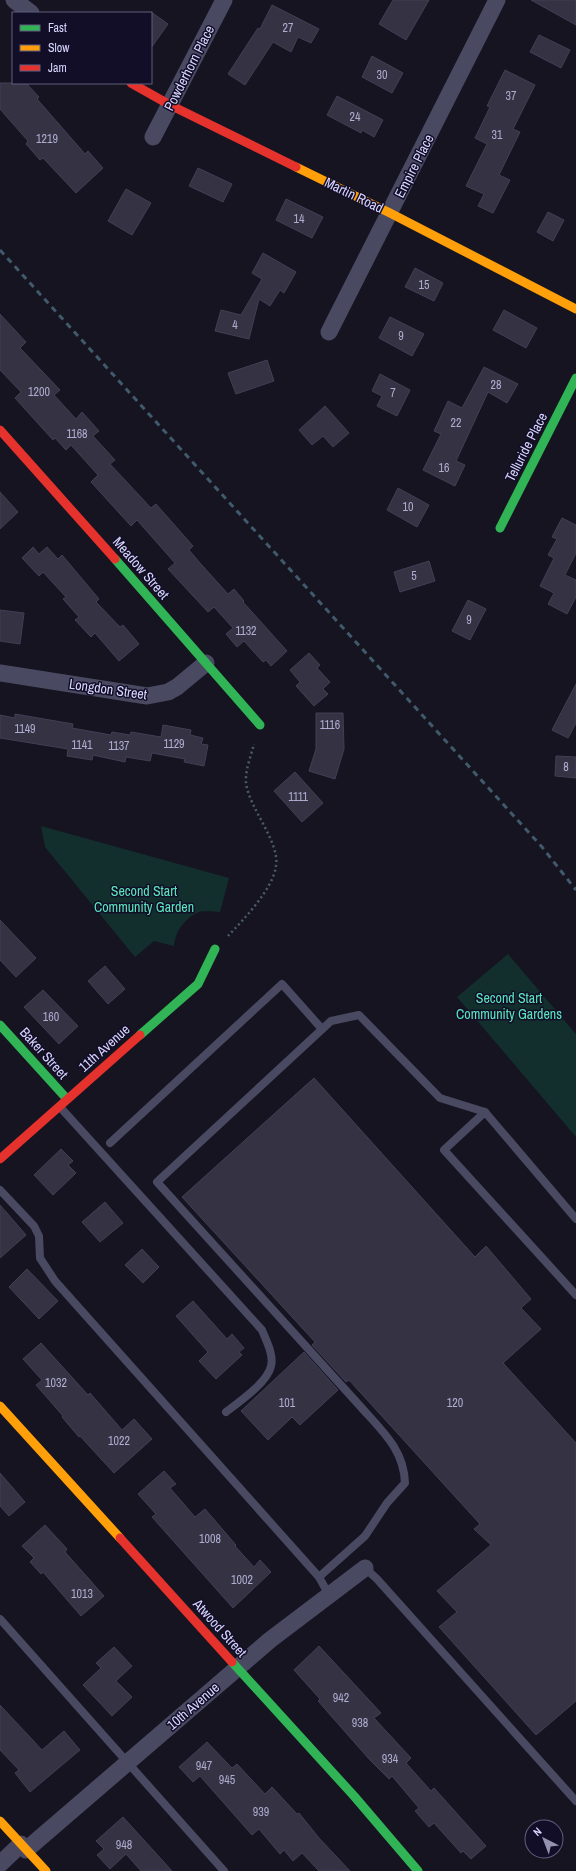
<svg xmlns="http://www.w3.org/2000/svg" width="576" height="1871" font-family="'Archivo Narrow',sans-serif">
<rect width="100%" height="100%" fill="#161421"/>
<g fill="#122e2d">
<path d="M41,826L229,878L220,912C213,912 202,910 197,913C184,919 175,932 174,946L154,941L135,957L45,847Z"/>
<polygon points="508,954 576,1034 576,1137 457,997"/>
</g>
<g fill="#343243" stroke="#423f56">
<polygon points="393,0 429,0 406,40 379,24"/>
<polygon points="531,0 576,0 576,25"/>
<polygon points="272,5 319,29 311,43 298,37 291,52 273,42 245,85 228,74 258,28 260,29"/>
<polygon points="151,12 168,24 151,48"/>
<polygon points="539,35 570,50 561,68 530,52"/>
<polygon points="372,56 403,73 392,93 362,77"/>
<polygon points="505,70 535,85 513,129 520,132 499,175 510,180 493,213 478,206 484,194 466,186 487,144 475,138 490,107 487,106"/>
<polygon points="0,83 26,83 39,97 37,99 85,154 88,151 103,168 76,193 43,158 40,160 26,144 28,141 0,109"/>
<polygon points="337,96 383,120 374,137 362,130 361,133 327,115"/>
<polygon points="198,168 232,184 223,202 189,186"/>
<polygon points="126,189 151,203 132,235 108,221"/>
<polygon points="286,199 323,217 312,238 276,220"/>
<polygon points="548,212 564,220 553,241 537,232"/>
<polygon points="263,253 296,272 284,293 280,290 270,306 259,299 249,339 215,331 221,310 241,315 262,279 252,273"/>
<polygon points="415,268 443,283 434,301 405,287"/>
<polygon points="504,310 537,328 526,348 493,330"/>
<polygon points="0,314 26,342 20,348 60,390 54,395 76,419 82,412 99,431 93,436 115,460 110,464 151,508 156,504 193,546 189,550 200,563 228,594 234,589 244,601 243,602 287,651 271,666 266,660 263,662 244,641 237,647 226,634 233,628 214,607 208,612 168,569 175,563 137,520 131,526 91,482 98,475 71,445 66,450 55,438 53,440 15,398 21,392 0,370"/>
<polygon points="390,317 424,334 412,356 379,338"/>
<polygon points="267,360 274,381 236,394 228,373"/>
<polygon points="484,367 518,384 507,403 488,392 456,461 465,465 455,486 423,470 441,434 434,431 448,401 462,408"/>
<polygon points="380,374 410,390 397,416 377,406 382,396 372,391"/>
<polygon points="325,406 349,433 333,447 323,436 312,445 299,430"/>
<polygon points="398,488 429,505 417,527 387,510"/>
<polygon points="0,492 18,512 0,529"/>
<polygon points="562,518 576,525 576,553 565,575 576,580 576,597 567,614 548,604 554,593 540,586 554,558 548,555 557,539 552,537"/>
<polygon points="33,547 39,554 47,547 58,559 62,555 99,599 96,602 120,627 123,625 139,644 119,661 95,633 91,637 75,620 79,617 63,599 66,597 43,572 39,576 22,558"/>
<polygon points="429,561 435,581 400,592 394,572"/>
<polygon points="468,600 486,609 470,640 452,631"/>
<polygon points="0,610 24,613 20,644 0,641"/>
<polygon points="309,653 320,665 317,668 330,682 323,689 328,694 314,706 296,686 300,682 290,670"/>
<polygon points="576,684 576,723 568,738 552,730"/>
<polygon points="316,713 343,713 344,749 335,779 309,771 316,749"/>
<polygon points="15,714 73,724 72,728 111,735 112,732 130,735 131,732 161,737 163,725 191,730 190,735 203,738 201,744 208,745 204,766 184,762 185,759 152,753 150,761 126,757 125,762 93,755 92,760 67,756 68,749 0,738 0,715 15,718"/>
<polygon points="556,756 576,757 576,778 555,776"/>
<polygon points="295,772 323,803 302,822 274,791"/>
<polygon points="0,920 36,958 16,977 0,960"/>
<polygon points="105,966 125,989 108,1004 88,981"/>
<polygon points="43,990 78,1026 59,1044 24,1007"/>
<polygon points="314,1078 475,1257 486,1246 531,1299 521,1308 541,1329 503,1363 576,1443 576,1701 536,1735 439,1627 457,1612 437,1591 491,1545 474,1529 480,1524 349,1380 346,1382 312,1345 315,1342 182,1197"/>
<polygon points="61,1149 73,1161 68,1165 76,1173 53,1195 34,1175"/>
<polygon points="105,1202 123,1223 100,1242 82,1222"/>
<polygon points="0,1205 26,1235 0,1258"/>
<polygon points="142,1249 159,1267 143,1283 125,1265"/>
<polygon points="27,1269 58,1301 39,1319 9,1287"/>
<polygon points="193,1301 227,1339 232,1334 244,1348 239,1352 242,1355 216,1379 199,1361 208,1352 176,1316"/>
<polygon points="41,1343 88,1395 90,1393 122,1430 134,1419 152,1439 114,1473 80,1436 79,1437 62,1417 63,1416 36,1385 42,1380 23,1359"/>
<polygon points="304,1352 338,1390 300,1425 292,1417 268,1440 241,1411"/>
<polygon points="164,1471 176,1484 170,1488 195,1517 205,1509 236,1545 235,1546 254,1567 260,1560 271,1572 233,1608 152,1517 156,1514 138,1494"/>
<polygon points="0,1473 25,1502 9,1516 0,1506"/>
<polygon points="45,1525 67,1549 65,1552 104,1596 81,1616 43,1572 41,1574 30,1562 34,1558 22,1546"/>
<polygon points="319,1646 381,1713 374,1718 411,1758 406,1763 431,1791 434,1788 486,1846 471,1859 463,1851 461,1853 434,1823 429,1827 415,1811 419,1808 392,1776 389,1779 369,1759 318,1701 320,1699 294,1670"/>
<polygon points="114,1647 132,1666 116,1681 132,1697 112,1716 83,1685 101,1668 96,1663"/>
<polygon points="0,1705 42,1750 64,1731 80,1750 30,1792 15,1773 19,1770 0,1750"/>
<polygon points="207,1742 232,1768 237,1764 265,1794 272,1787 297,1814 299,1813 319,1838 350,1871 319,1871 302,1853 293,1861 284,1850 280,1854 259,1829 252,1835 200,1776 193,1782 179,1767"/>
<polygon points="123,1817 172,1871 141,1871 126,1854 110,1869 97,1855 104,1849 96,1841"/>
</g>
<g fill="none" stroke-linecap="round" stroke-linejoin="round">
<path stroke="#4a5b6a" stroke-width="2.5" stroke-dasharray="2 3" stroke-linecap="butt" d="M228,936C244,919 273,889 276,866C280,842 249,808 246,783C245,770 251,756 254,744"/>
<g stroke="#494962" stroke-width="8">
<path d="M60,1107L262,1330C266,1340 274,1355 271,1366C268,1382 239,1402 226,1412"/>
<polyline points="110,1143 282,984 322,1029"/>
<polyline points="0,1190 34,1226 39,1236 40,1258 55,1281 319,1577 329,1595"/>
<polyline points="576,1219 485,1112 444,1150 576,1295"/>
<polyline points="365,1568 377,1579 576,1801"/>
<path d="M319,1577L365,1536L387,1503L405,1483C404,1449 381,1430 360,1406L157,1182L331,1021L359,1015L440,1098L485,1112"/>
<polyline points="0,1619 224,1871"/>
</g>
<g stroke="#494962" stroke-width="17">
<polyline points="14,0 31,13"/>
<polyline points="153,137 224,0"/>
<polyline points="329,332 497,0"/>
<polyline points="0,673 147,696 168,692 177,687 206,663"/>
<polyline points="26,1850 270,1640 365,1568"/>
<polyline points="0,1864 21,1844"/>
</g>
<g stroke="#30b455" stroke-width="9">
<polyline points="500,528 576,378"/>
<polyline points="115,559 260,725"/>
<polyline points="0,1025 67,1099"/>
<polyline points="140,1035 198,984 215,949"/>
<polyline points="232,1662 354,1796 418,1871"/>
</g>
<g stroke="#ff9f0a" stroke-width="9">
<polyline points="296,167 390,213 576,309"/>
<polyline points="0,1406 120,1538"/>
<polyline points="0,1821 46,1871"/>
</g>
<g stroke="#e5322d" stroke-width="9">
<polyline points="131,83 170,105 296,167"/>
<polyline points="0,430 115,559"/>
<polyline points="0,1159 140,1035"/>
<polyline points="120,1538 232,1662"/>
</g>
<polyline stroke="#415a6b" stroke-width="3" stroke-dasharray="6 5" stroke-linecap="butt" points="0,250 542,847 576,890"/>
</g>
<g text-anchor="middle" dominant-baseline="central" stroke-width="3" stroke-linejoin="round" paint-order="stroke">
<g font-size="12" fill="#afacd0">
<text x="288" y="28">27</text>
<text x="382" y="75">30</text>
<text x="511" y="96">37</text>
<text x="355" y="117">24</text>
<text x="497" y="135">31</text>
<text x="47" y="139">1219</text>
<text x="299" y="219">14</text>
<text x="424" y="285">15</text>
<text x="235" y="325">4</text>
<text x="401" y="336">9</text>
<text x="496" y="385">28</text>
<text x="39" y="392">1200</text>
<text x="393" y="393">7</text>
<text x="456" y="423">22</text>
<text x="77" y="434">1168</text>
<text x="444" y="468">16</text>
<text x="408" y="507">10</text>
<text x="414" y="576">5</text>
<text x="469" y="620">9</text>
<text x="246" y="631">1132</text>
<text x="330" y="725">1116</text>
<text x="25" y="729">1149</text>
<text x="174" y="744">1129</text>
<text x="82" y="745">1141</text>
<text x="119" y="746">1137</text>
<text x="566" y="767">8</text>
<text x="298" y="797">1111</text>
<text x="51" y="1017">160</text>
<text x="56" y="1383">1032</text>
<text x="287" y="1403">101</text>
<text x="455" y="1403">120</text>
<text x="119" y="1441">1022</text>
<text x="210" y="1539">1008</text>
<text x="242" y="1580">1002</text>
<text x="82" y="1594">1013</text>
<text x="341" y="1698">942</text>
<text x="360" y="1723">938</text>
<text x="390" y="1759">934</text>
<text x="204" y="1766">947</text>
<text x="227" y="1780">945</text>
<text x="261" y="1812">939</text>
<text x="124" y="1845">948</text>
</g>
<g font-size="14" fill="#d8d5ff" stroke="#120e27">
<text transform="translate(189 68) rotate(-63)">Powderhorn Place</text>
<text transform="translate(414 166) rotate(-63)">Empire Place</text>
<text transform="translate(354 195) rotate(26)">Martin Road</text>
<text transform="translate(526 447) rotate(-63)">Telluride Place</text>
<text transform="translate(141 568) rotate(49)">Meadow Street</text>
<text transform="translate(108 689) rotate(8)">Longdon Street</text>
<text transform="translate(104 1048) rotate(-42)">11th Avenue</text>
<text transform="translate(44 1053) rotate(48)">Baker Street</text>
<text transform="translate(220 1628) rotate(48)">Atwood Street</text>
<text transform="translate(193 1706) rotate(-41)">10th Avenue</text>
</g>
<g font-size="14" fill="#5ae6be" stroke="#120e27">
<text x="144" y="891">Second Start<tspan x="144" dy="16">Community Garden</tspan></text>
<text x="509" y="998">Second Start<tspan x="509" dy="16">Community Gardens</tspan></text>
</g>
</g>
<rect x="12" y="12" width="140" height="72" fill="#120e27" stroke="#615e7d"/>
<rect x="20" y="25" width="20" height="6" fill="#30b455" stroke="#615e7d"/>
<text x="48" y="32" font-size="12" fill="#d8d5ff">Fast</text>
<rect x="20" y="45" width="20" height="6" fill="#ff9f0a" stroke="#615e7d"/>
<text x="48" y="52" font-size="12" fill="#d8d5ff">Slow</text>
<rect x="20" y="65" width="20" height="6" fill="#e5322d" stroke="#615e7d"/>
<text x="48" y="72" font-size="12" fill="#d8d5ff">Jam</text>
<g transform="translate(544 1839) rotate(318)"><circle r="19" fill="#120e27" stroke="#615e7d"/>
<path d="M0-3L7 15L0 10L-7 15Z" fill="#9491b1"/>
<text y="-6" font-size="11" font-weight="bold" text-anchor="middle" fill="#d8d5ff">N</text>
</g>
</svg>
